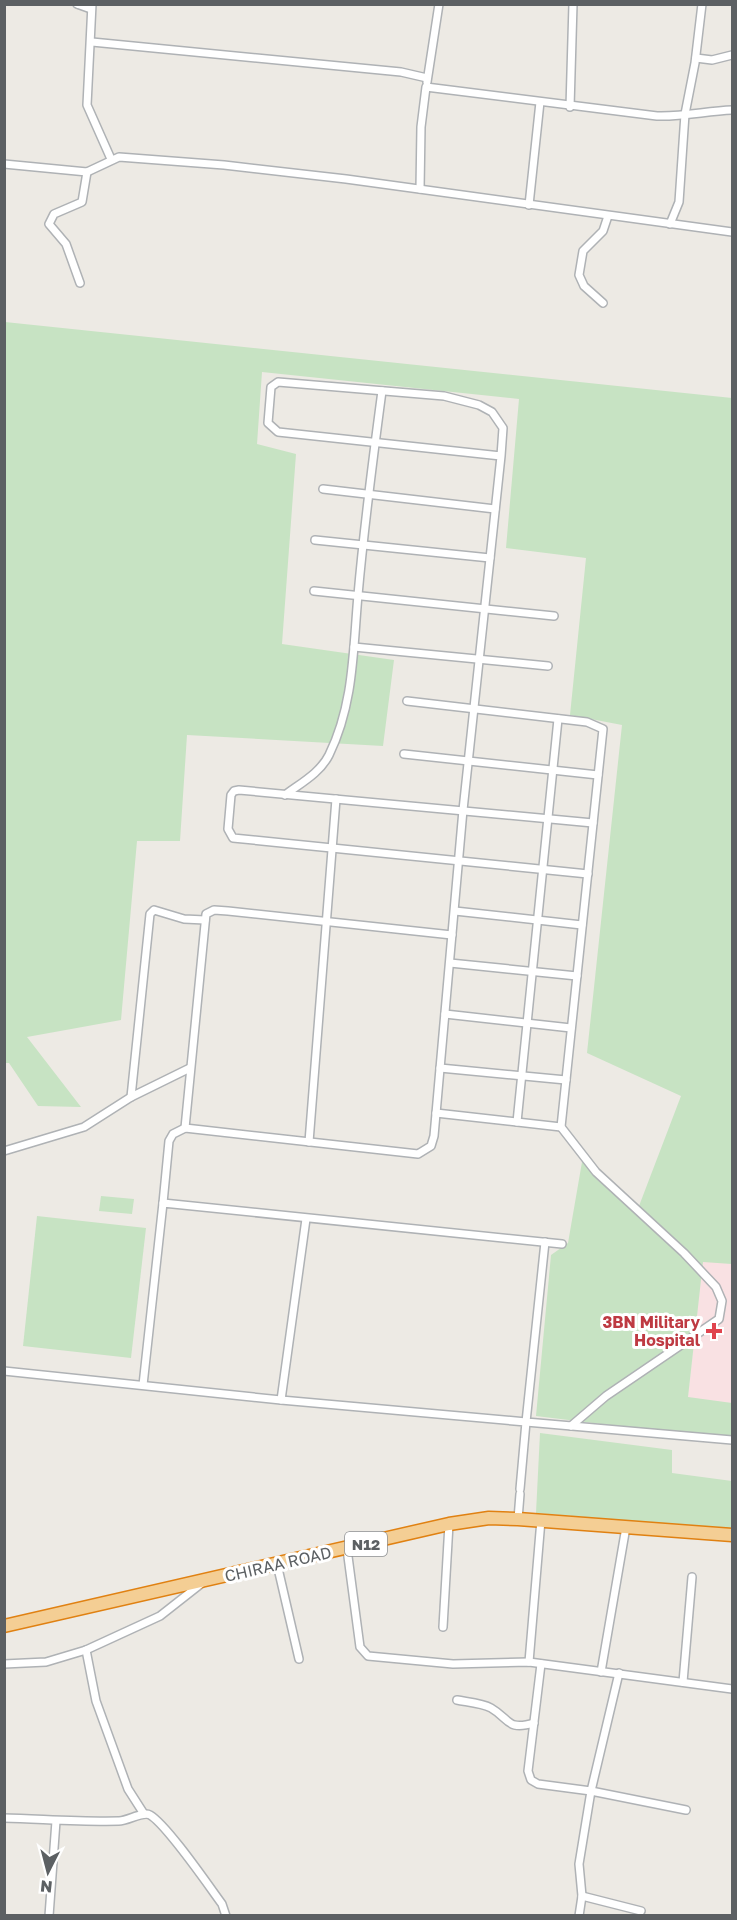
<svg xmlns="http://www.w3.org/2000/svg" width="737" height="1920" font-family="'Golos Text',sans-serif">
<rect width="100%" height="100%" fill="#edeae4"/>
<polygon fill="#f9e1e3" points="703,1261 732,1264 732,1403 688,1398"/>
<g fill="#c7e3c3">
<polygon points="5,322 732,398 732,1264 703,1262 688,1397 732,1403 732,1440 536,1416 551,1255 568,1243 582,1162 639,1206 681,1096 587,1053 622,725 570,715 586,558 506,548 519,399 262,372 257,444 296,454 282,644 394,660 383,746 187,735 180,841 137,841 121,1020 27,1037 81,1107 38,1106 9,1063 5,1063"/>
<polygon points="101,1196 134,1199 132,1214 99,1211"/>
<polygon points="37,1216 146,1228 131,1358 23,1346"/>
<polygon points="540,1433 672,1450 672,1473 732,1481 732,1529 536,1513"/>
</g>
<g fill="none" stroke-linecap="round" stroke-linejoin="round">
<g stroke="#afb2b5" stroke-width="10">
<g id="street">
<polyline points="77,4 91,9"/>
<polyline points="92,4 87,105 111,159"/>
<polyline points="92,42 401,72 427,78"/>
<polyline points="696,58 712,60 732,55"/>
<polyline points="427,82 439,4"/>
<polyline points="570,107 573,4"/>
<polyline points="4,164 87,172 119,157 224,165 346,179 732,232"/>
<path d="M420,189L421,127L426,87L657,116C682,117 707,111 732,110"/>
<polyline points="529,205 540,102"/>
<polyline points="670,224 679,202 685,114 695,63 702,4"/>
<polyline points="80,283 66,244 49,224 54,214 82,202 87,172"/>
<polyline points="603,303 584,286 579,275 583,251 603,231 608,216"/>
<polyline points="323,489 495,509"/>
<polyline points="315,540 490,558"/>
<polyline points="314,591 554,616"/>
<polyline points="354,647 548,666"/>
<polyline points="407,701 587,722 603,729 561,1127 596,1172 684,1253 716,1287 722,1301 719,1319 606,1396 571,1426"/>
<polyline points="404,754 598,775"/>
<path d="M285,795C301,783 320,773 329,755C354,704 353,650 358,595C364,527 373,458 382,391"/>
<polyline points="588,874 233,838 228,829 231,795 234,791 239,790 593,823"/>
<polyline points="455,911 582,925"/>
<polyline points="450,963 577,976"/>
<polyline points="445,1014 571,1028"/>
<polyline points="440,1068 566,1080"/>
<polyline points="131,1097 150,914 154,910 184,919 205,920"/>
<polyline points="436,1113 561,1127"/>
<polyline points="517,1122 558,719"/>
<polyline points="185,1128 206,914 214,910 228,911 452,935"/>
<polyline points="309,1142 336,799"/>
<polyline points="4,1151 84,1127 131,1097 190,1068"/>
<polyline points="163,1203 169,1141 173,1134 185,1128 418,1154 431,1146 434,1136 463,810 501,456 503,428 492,412 479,405 444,396 278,382 271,387 268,423 278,432 501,456"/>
<polyline points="545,1242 526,1422 732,1440"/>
<polyline points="4,1371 281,1400 526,1422 520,1489"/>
<polyline points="143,1385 163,1203 562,1244"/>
<polyline points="281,1400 306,1219"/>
<polyline points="518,1519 520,1494"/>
<polyline points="347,1549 360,1647 368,1656 453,1664 529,1662 732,1689"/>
<polyline points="277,1564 299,1659"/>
<polyline points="443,1627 449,1524"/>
<polyline points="86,1650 96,1701 128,1789 144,1814"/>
<polyline points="529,1662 541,1520"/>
<polyline points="4,1664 46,1662 86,1650 160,1616 202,1583"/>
<polyline points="541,1664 528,1771 531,1780 538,1784 591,1791 619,1673"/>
<polyline points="601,1672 626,1527"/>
<polyline points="683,1682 692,1577"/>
<path d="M457,1700C467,1702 482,1703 491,1708C510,1719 507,1731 534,1723"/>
<path d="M4,1818C43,1819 81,1822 119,1821C128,1821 143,1811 150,1815C167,1825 208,1885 222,1904L226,1916"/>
<polyline points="582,1896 641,1911"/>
<polyline points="49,1916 56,1821"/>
<polyline points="579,1916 582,1896 579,1864 591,1791 686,1810"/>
</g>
</g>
<g stroke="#e08112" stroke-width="15">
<polyline id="highway" points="4,1626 449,1524 489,1518 518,1519 732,1535"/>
</g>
<use href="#street" stroke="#fff" stroke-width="7"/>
<use href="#highway" stroke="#f4ce94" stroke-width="12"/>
</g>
<path fill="#e0444e" stroke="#fff" stroke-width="2" d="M711 1322h6v6h6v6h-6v6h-6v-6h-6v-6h6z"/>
<g text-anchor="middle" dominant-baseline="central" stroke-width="6" stroke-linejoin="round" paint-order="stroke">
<rect fill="#fff" stroke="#8d9092" stroke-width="1.5" x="345" y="1532" width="42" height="24" rx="4.5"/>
<g font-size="15" font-weight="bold" fill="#5c6063">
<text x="366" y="1544">N12</text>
</g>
<g font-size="16" font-weight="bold" fill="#be3a42" stroke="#fff" text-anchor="end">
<text x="700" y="1322">3BN Military<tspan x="700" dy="18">Hospital</tspan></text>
</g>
<g font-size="16" fill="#5c6063" stroke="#fff">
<text transform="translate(278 1564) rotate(-13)">CHIRAA ROAD</text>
</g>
</g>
<rect width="737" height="1920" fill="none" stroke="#5c6063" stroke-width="12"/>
<g transform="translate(48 1872) rotate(186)" stroke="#ffffff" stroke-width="4.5" paint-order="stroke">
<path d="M0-4.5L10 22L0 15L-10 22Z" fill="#5c6063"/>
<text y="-9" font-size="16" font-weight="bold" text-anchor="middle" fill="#5c6063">N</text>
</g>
</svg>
